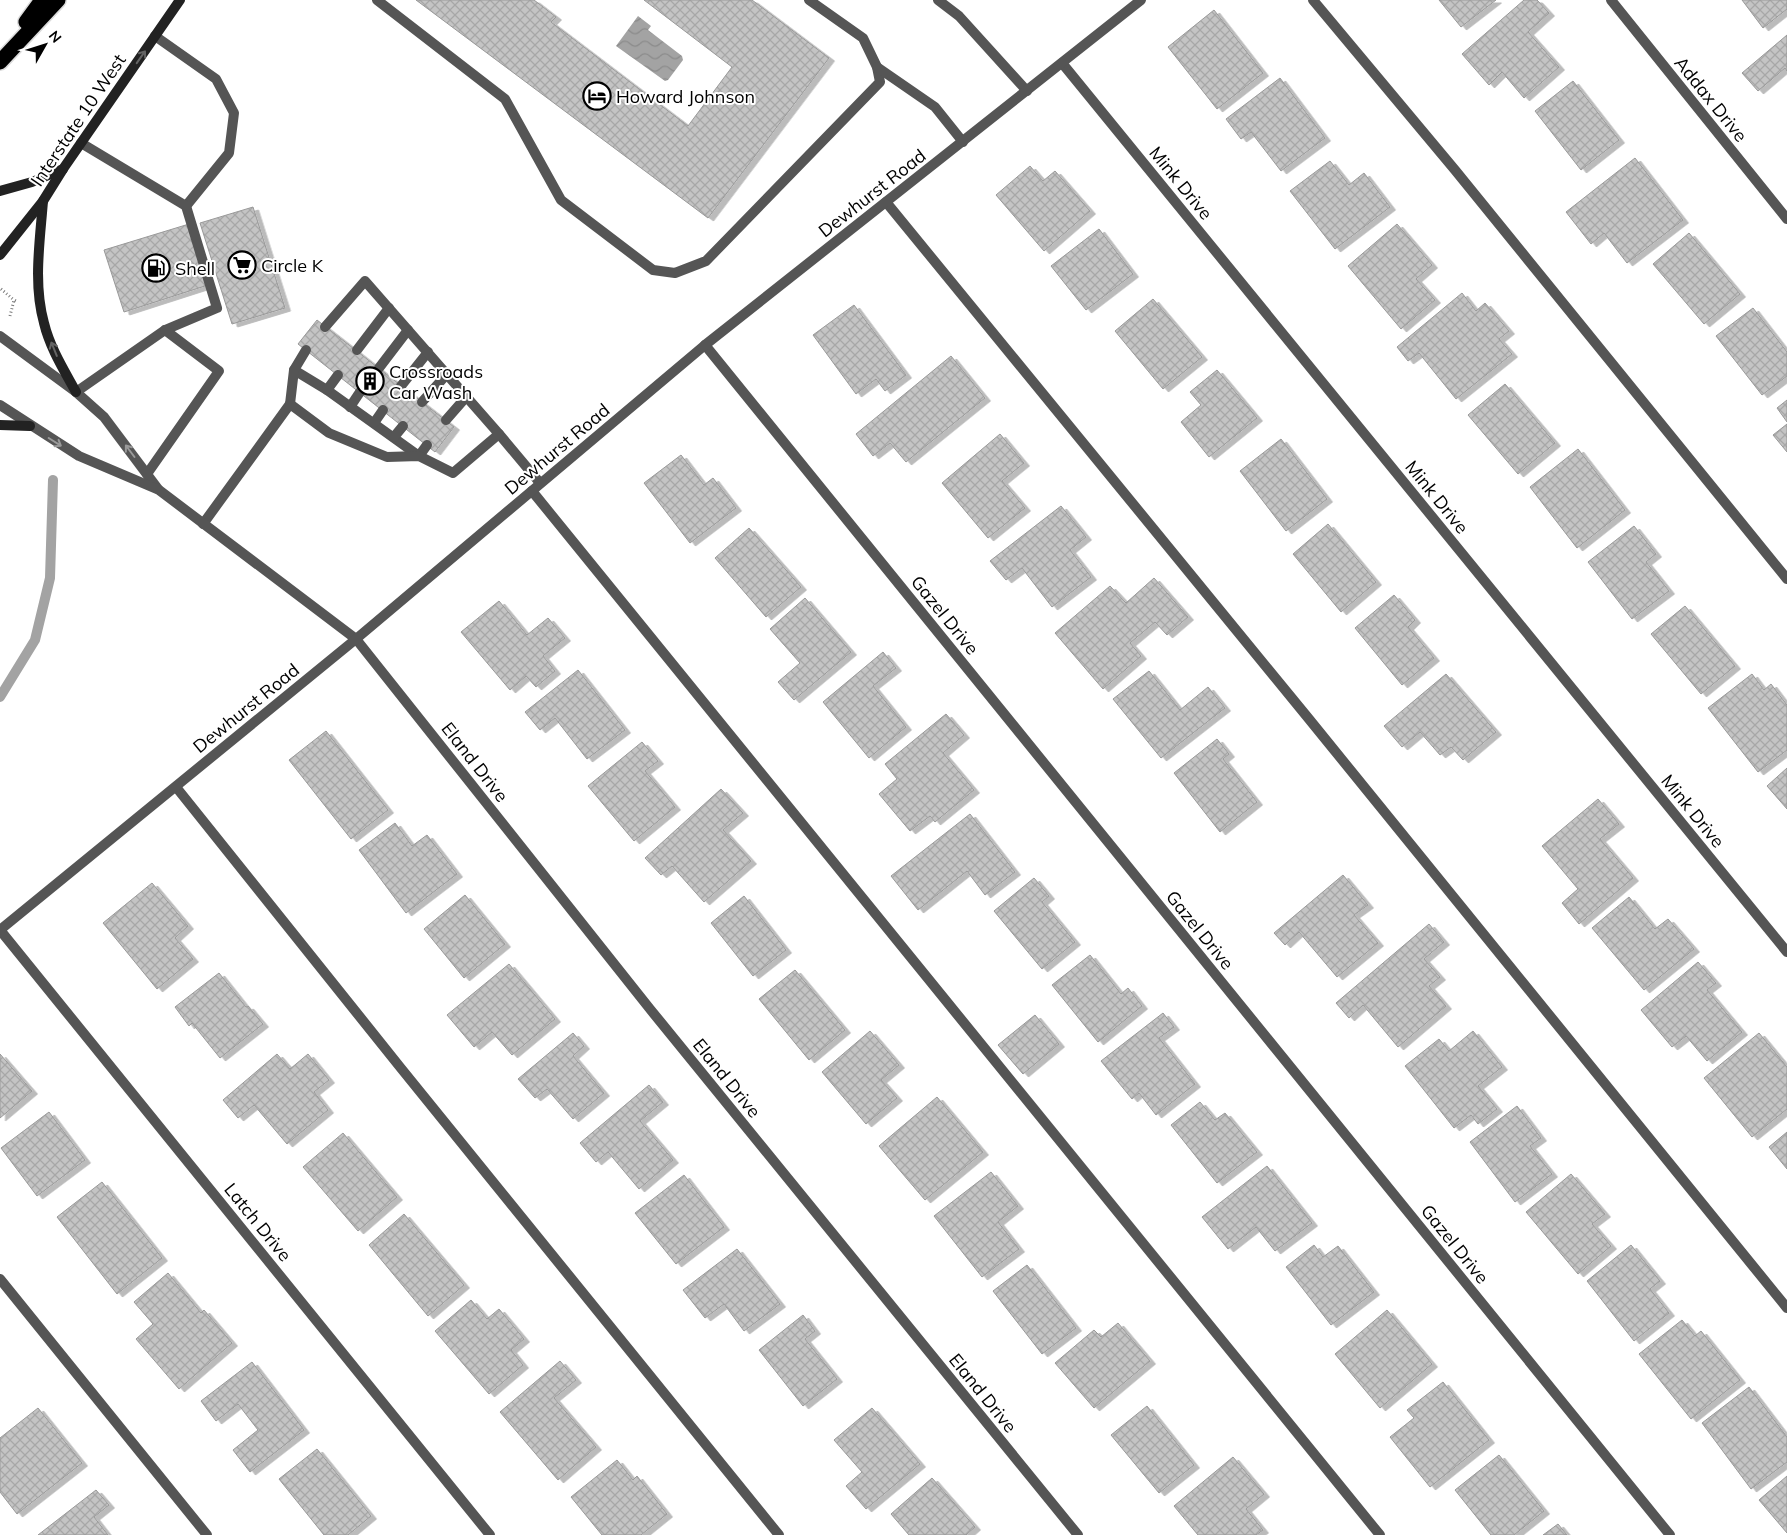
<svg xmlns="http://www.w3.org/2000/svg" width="1787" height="1535" font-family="Mulish,sans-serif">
<defs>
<pattern id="water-waves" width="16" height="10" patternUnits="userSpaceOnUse" patternTransform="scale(1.25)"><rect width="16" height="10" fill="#a3a3a3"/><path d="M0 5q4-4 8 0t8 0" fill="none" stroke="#8b8b8b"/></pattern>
<pattern id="building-cross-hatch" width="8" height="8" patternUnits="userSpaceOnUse" patternTransform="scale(1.25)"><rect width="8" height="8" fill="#c4c4c4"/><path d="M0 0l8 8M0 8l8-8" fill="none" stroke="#a7a7a7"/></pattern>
<filter id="shadow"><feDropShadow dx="5.5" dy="3" stdDeviation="0" flood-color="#0004"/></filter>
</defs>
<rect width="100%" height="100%" fill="#fff"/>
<polygon fill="url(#water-waves)" points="638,16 651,26 648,30 682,56 683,60 668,80 665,81 616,46"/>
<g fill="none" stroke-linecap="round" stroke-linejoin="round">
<polyline stroke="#a3a3a3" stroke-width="10" points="0,697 35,640 50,578 53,480"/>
</g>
<g fill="url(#building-cross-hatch)" stroke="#999" filter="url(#shadow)">
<polygon points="416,0 534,0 556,17 551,22 688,126 732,67 644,0 752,0 829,58 708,218"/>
<polygon points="1439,0 1496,0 1461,27"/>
<polygon points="1524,0 1537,0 1549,13 1528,32 1559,67 1524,98 1502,72 1489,85 1462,54"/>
<polygon points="1742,0 1787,0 1787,9 1763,28"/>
<polygon points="1214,10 1263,73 1217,109 1168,47"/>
<polygon points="1787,35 1787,71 1785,68 1758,91 1742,73"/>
<polygon points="1280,78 1325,138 1281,171 1251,132 1241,139 1226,119"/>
<polygon points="1573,81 1619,140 1581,170 1535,111"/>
<polygon points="1635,158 1683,220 1627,263 1604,233 1591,244 1566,212"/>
<polygon points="1330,161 1349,185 1364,173 1390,207 1335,249 1290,191"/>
<polygon points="1030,166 1043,181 1055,171 1090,211 1044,251 996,195"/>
<polygon points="253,207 285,308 232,324 200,223"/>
<polygon points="189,224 208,285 124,312 104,250"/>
<polygon points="1397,224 1432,265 1416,279 1435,300 1401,329 1348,266"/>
<polygon points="1099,229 1133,274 1086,310 1051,266"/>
<polygon points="1689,233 1740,294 1704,324 1653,264"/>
<polygon points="1462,293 1476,311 1485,303 1509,331 1499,339 1512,354 1456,399 1419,353 1408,361 1397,347"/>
<polygon points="1153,299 1202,357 1163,389 1115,331"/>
<polygon points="854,305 906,375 885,391 876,379 856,394 813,335"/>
<polygon points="1753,308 1787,352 1787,376 1762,395 1716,336"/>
<polygon points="317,320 454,427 435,452 298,344"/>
<polygon points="951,356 985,398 906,462 890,443 873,456 856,434"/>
<polygon points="1217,370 1257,418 1209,457 1181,422 1201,405 1190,392"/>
<polygon points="1505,384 1555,443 1518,474 1468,415"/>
<polygon points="1787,400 1787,422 1777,408"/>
<polygon points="1787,424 1787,452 1773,435"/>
<polygon points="1000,434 1024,463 1002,481 1025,508 988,538 942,483"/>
<polygon points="1281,439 1327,499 1286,531 1240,471"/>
<polygon points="1578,449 1625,510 1577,548 1530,487"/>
<polygon points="681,455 704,485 713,478 736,508 690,543 644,483"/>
<polygon points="1061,506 1086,537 1070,550 1091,577 1052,607 1022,568 1006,580 990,561"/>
<polygon points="1328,524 1376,582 1341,612 1293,554"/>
<polygon points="1634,526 1656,554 1646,562 1669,591 1632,619 1588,562"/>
<polygon points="749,528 801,587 766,617 715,558"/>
<polygon points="1154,578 1188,617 1167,635 1155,622 1130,643 1141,656 1103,689 1055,633 1110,586 1126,603"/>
<polygon points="1394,595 1415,620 1408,627 1434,658 1402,685 1355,628"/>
<polygon points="805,598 851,652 794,700 778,682 800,663 770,629"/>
<polygon points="499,601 527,635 548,618 565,638 543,656 555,671 536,687 526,676 510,690 461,632"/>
<polygon points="1685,606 1735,666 1701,694 1651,634"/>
<polygon points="883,652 896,668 873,686 906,727 869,758 823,702"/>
<polygon points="578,670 625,730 587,759 555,718 540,730 525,712"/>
<polygon points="1149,671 1180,710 1208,687 1225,708 1161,758 1113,699"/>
<polygon points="1446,674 1496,732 1463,760 1451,747 1440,755 1420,732 1402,747 1384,726"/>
<polygon points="1752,674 1764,690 1771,684 1787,705 1787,750 1758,772 1708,708"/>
<polygon points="946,714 964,735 943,753 974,790 935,822 930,816 910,831 879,794 897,779 885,764"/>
<polygon points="326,731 388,810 351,839 289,760"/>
<polygon points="1217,739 1229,754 1223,759 1257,802 1220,832 1174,773"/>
<polygon points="642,742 658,761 645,771 675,807 634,841 588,786"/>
<polygon points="1787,768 1787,809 1767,786"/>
<polygon points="721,789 743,813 723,830 751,861 704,902 672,866 661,875 645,858"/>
<polygon points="1598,799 1619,824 1600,839 1633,878 1579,924 1562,903 1578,889 1542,846"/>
<polygon points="970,814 1015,872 985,895 967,871 918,910 891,876"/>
<polygon points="395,823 412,846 427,835 457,874 406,913 359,850"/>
<polygon points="1343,875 1368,905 1354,915 1378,943 1337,977 1299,932 1285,945 1274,933"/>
<polygon points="1034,878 1049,896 1042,902 1075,942 1042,969 994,911"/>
<polygon points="152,883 188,926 175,938 193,959 157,989 103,923"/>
<polygon points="465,895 505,944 464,978 424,929"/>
<polygon points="744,896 786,950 753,976 711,923"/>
<polygon points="1629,897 1655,929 1668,919 1694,949 1644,990 1592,928"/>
<polygon points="1429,924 1444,942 1424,959 1440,977 1429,986 1446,1006 1398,1047 1363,1005 1349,1018 1336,1003"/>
<polygon points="1090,955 1121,994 1128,988 1142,1006 1098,1042 1052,985"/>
<polygon points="1698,962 1716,983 1707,990 1742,1032 1707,1061 1686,1036 1672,1047 1641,1010"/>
<polygon points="509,964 555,1019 512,1055 492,1032 474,1047 447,1015"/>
<polygon points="795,970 845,1030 809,1060 759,999"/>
<polygon points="219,973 246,1007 248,1006 263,1024 220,1058 192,1023 189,1026 175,1007"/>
<polygon points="1163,1013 1174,1027 1159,1038 1195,1084 1156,1115 1139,1093 1132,1099 1101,1061"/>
<polygon points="1035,1015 1059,1044 1023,1074 998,1045"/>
<polygon points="870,1031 899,1065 881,1080 897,1098 866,1124 822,1072"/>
<polygon points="1473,1031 1502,1067 1478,1086 1497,1109 1478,1124 1471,1115 1454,1128 1405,1066 1439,1039 1449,1051"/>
<polygon points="573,1033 584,1046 573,1056 604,1093 573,1119 547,1089 535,1098 518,1079"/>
<polygon points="1759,1033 1787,1067 1787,1109 1752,1137 1704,1078"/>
<polygon points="0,1054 32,1091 0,1118"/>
<polygon points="277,1054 290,1069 308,1054 329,1080 314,1092 328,1110 287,1144 254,1105 238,1118 223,1100"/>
<polygon points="649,1085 663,1102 640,1121 673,1160 639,1189 608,1152 596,1162 580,1143"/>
<polygon points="937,1097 983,1152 925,1200 879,1146"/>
<polygon points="1200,1102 1215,1120 1225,1113 1257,1152 1217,1183 1171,1125"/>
<polygon points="1517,1106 1541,1138 1530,1146 1552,1174 1515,1202 1470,1142"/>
<polygon points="49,1112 85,1160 37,1196 1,1148"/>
<polygon points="1787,1132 1787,1169 1769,1147"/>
<polygon points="343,1133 397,1197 358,1231 303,1167"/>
<polygon points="1267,1166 1312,1223 1275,1251 1256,1227 1228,1249 1202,1217"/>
<polygon points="991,1172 1018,1206 998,1222 1019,1249 982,1277 934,1216"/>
<polygon points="1571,1174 1605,1214 1592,1224 1611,1246 1578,1274 1526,1212"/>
<polygon points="684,1175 724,1227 676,1264 635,1213"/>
<polygon points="102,1182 162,1258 117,1294 57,1217"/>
<polygon points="404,1214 464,1285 428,1316 369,1245"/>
<polygon points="1314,1245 1323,1257 1338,1246 1374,1292 1331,1325 1286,1267"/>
<polygon points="1631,1245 1660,1281 1650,1289 1669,1313 1634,1341 1587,1281"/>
<polygon points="737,1249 780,1304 744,1331 724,1304 705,1318 683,1290"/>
<polygon points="1027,1265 1076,1328 1042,1354 993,1291"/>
<polygon points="168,1273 201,1313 204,1310 232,1343 179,1389 136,1339 153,1324 134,1302"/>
<polygon points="471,1300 487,1319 499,1309 524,1339 511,1350 523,1365 489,1394 435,1331"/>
<polygon points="1387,1310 1432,1364 1380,1408 1335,1354"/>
<polygon points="803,1315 815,1331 805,1339 837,1379 803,1406 759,1350"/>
<polygon points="1682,1320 1695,1336 1701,1331 1740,1380 1691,1419 1639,1354"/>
<polygon points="1118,1323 1150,1361 1094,1408 1055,1363 1094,1330 1101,1337"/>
<polygon points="560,1361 576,1380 554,1398 596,1447 558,1480 500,1412"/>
<polygon points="252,1362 304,1430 250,1472 233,1450 258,1430 238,1404 216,1421 201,1401"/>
<polygon points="1443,1382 1489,1440 1430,1487 1390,1437 1414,1418 1407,1410"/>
<polygon points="1749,1387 1787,1437 1787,1462 1751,1489 1702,1423"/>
<polygon points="1147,1406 1194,1465 1159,1493 1111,1435"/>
<polygon points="38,1408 82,1463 17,1514 0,1492 0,1438"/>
<polygon points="872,1408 920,1464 866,1509 846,1486 862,1472 834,1440"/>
<polygon points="317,1449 371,1516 348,1535 324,1535 279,1479"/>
<polygon points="1499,1455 1544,1511 1514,1535 1491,1535 1455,1490"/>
<polygon points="1233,1457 1264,1494 1246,1509 1263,1530 1256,1535 1198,1535 1174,1506"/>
<polygon points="617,1460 633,1480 637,1476 667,1514 641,1535 602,1535 571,1497"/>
<polygon points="1787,1476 1787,1533 1759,1500"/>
<polygon points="932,1478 975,1527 966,1535 909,1535 891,1514"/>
<polygon points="96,1490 109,1505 94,1517 108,1535 38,1535"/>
<polygon points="1558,1524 1567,1535 1543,1535"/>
</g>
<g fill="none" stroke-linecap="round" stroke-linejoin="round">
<g stroke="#dbdbdb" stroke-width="18">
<g id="motorway">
<polyline points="26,22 42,0"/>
<polyline points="0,62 58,0"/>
</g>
</g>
<g stroke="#777" stroke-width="3" stroke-dasharray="1 2.5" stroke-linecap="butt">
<polyline points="1,289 14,300"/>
<polyline points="10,316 14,300 16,301"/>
</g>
<g stroke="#555" stroke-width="10">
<polyline points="377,0 505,99 561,200 653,270 675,273 706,261 880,82 877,67 863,38 809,0"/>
<polyline points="938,0 959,16 1027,91"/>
<polyline points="1313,0 1455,170 1787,579"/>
<polyline points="155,36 216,79 234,113 229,153 186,206"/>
<polyline points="877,67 935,107 963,142"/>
<polyline points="886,202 1309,719 1787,1308"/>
<polyline points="357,350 389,308"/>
<polyline points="379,368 408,330"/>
<polyline points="294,370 327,390 419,456 427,445"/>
<polyline points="401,386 428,352"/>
<polyline points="327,390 338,375"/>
<polyline points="76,392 165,330 217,308 186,206 81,143"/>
<polyline points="422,402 447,374"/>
<polyline points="290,404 294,370 306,350"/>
<polyline points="350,407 360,392"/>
<polyline points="446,420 467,396"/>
<polyline points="374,423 383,410"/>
<polyline points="499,434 540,483"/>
<polyline points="394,437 403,426"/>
<polyline points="147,474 219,371 165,330"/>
<polyline points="532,491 1380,1535"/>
<polyline points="203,524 290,404 329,433 387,457 419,456 453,473 499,434 365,281 325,327"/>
<polyline points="176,787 400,1067 779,1535"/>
<polyline points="0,1279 207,1535"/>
</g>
<g stroke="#555" stroke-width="10">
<polyline points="1611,0 1787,219"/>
<polyline points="1062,63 1787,952"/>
<polyline points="705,345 1670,1535"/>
<polyline points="0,930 490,1535"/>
</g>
<g stroke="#555" stroke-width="10">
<polyline points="0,336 76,392 104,417 158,489"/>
<polyline points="0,405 79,456 159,490 356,639 650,1009 1078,1535"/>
<polyline points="0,930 356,639 705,345 1141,0"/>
</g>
<g stroke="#222" stroke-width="10">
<polyline points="0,191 32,182 63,169"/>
<path d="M43,201C40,241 33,284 44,323C50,348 64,370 76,392"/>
<polyline points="0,255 43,201 63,169 180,0"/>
<polyline points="0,425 30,426"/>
</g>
<use href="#motorway" stroke="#000" stroke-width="15"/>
</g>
<defs><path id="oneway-shaft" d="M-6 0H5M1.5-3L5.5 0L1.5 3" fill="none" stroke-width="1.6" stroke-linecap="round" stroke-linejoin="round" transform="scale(1.25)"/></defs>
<g stroke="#646464">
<use href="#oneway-shaft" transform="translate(141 57) rotate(-55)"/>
<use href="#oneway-shaft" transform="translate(54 349) rotate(-112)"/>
</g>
<g stroke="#999">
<use href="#oneway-shaft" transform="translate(55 442) rotate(32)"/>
<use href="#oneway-shaft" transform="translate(130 451) rotate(-127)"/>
</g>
<defs>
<g id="hotel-ring" transform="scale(1.4375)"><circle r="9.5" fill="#fff" stroke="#000" stroke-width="1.5"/><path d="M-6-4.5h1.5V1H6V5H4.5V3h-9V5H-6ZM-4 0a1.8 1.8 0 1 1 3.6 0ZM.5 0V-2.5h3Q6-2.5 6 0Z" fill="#000"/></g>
<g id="supermarket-ring" transform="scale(1.4375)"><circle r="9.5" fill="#fff" stroke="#000" stroke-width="1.5"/><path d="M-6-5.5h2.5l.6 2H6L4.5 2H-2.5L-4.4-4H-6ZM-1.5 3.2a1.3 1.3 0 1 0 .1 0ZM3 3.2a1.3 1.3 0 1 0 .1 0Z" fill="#000"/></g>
<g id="fuel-ring" transform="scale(1.4375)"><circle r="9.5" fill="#fff" stroke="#000" stroke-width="1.5"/><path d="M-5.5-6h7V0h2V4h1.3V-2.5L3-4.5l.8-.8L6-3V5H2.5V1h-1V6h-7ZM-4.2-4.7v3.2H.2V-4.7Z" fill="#000"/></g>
<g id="building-ring" transform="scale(1.4375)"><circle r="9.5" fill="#fff" stroke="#000" stroke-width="1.5"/><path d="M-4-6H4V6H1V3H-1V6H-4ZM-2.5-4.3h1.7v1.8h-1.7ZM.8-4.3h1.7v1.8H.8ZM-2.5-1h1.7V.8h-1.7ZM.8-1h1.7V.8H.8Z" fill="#000"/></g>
</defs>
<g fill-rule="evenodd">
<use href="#hotel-ring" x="597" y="96"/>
<use href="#supermarket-ring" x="242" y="265"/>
<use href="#fuel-ring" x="156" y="268"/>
<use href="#building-ring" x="370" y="381"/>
</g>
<g text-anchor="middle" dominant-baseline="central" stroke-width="4" stroke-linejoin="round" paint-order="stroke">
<g font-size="18" fill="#000" stroke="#fff" text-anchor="start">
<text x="616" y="96">Howard Johnson</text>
<text x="261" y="265">Circle K</text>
<text x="175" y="268">Shell</text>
<text x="389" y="371">Crossroads<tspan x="389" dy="21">Car Wash</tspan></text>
</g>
<g font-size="18" fill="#000" stroke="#fff">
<text transform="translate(1711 99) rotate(51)">Addax Drive</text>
<text transform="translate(78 120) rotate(-56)">Interstate 10 West</text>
<text transform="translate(1181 183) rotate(51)">Mink Drive</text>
<text transform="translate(872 193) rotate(-38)">Dewhurst Road</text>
<text transform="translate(557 449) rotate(-40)">Dewhurst Road</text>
<text transform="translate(1437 497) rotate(51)">Mink Drive</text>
<text transform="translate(945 615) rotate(51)">Gazel Drive</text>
<text transform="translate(246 708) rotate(-39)">Dewhurst Road</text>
<text transform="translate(475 762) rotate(52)">Eland Drive</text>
<text transform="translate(1693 811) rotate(51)">Mink Drive</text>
<text transform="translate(1200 930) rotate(51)">Gazel Drive</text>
<text transform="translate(727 1078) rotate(51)">Eland Drive</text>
<text transform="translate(258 1222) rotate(51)">Latch Drive</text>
<text transform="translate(1455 1244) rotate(51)">Gazel Drive</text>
<text transform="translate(983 1393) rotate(51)">Eland Drive</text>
</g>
</g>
<g transform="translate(45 45) rotate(51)" stroke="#ffffff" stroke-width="4" paint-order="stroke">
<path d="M0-4L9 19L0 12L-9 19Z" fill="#000000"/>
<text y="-8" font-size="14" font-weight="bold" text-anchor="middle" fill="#000000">N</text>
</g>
</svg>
